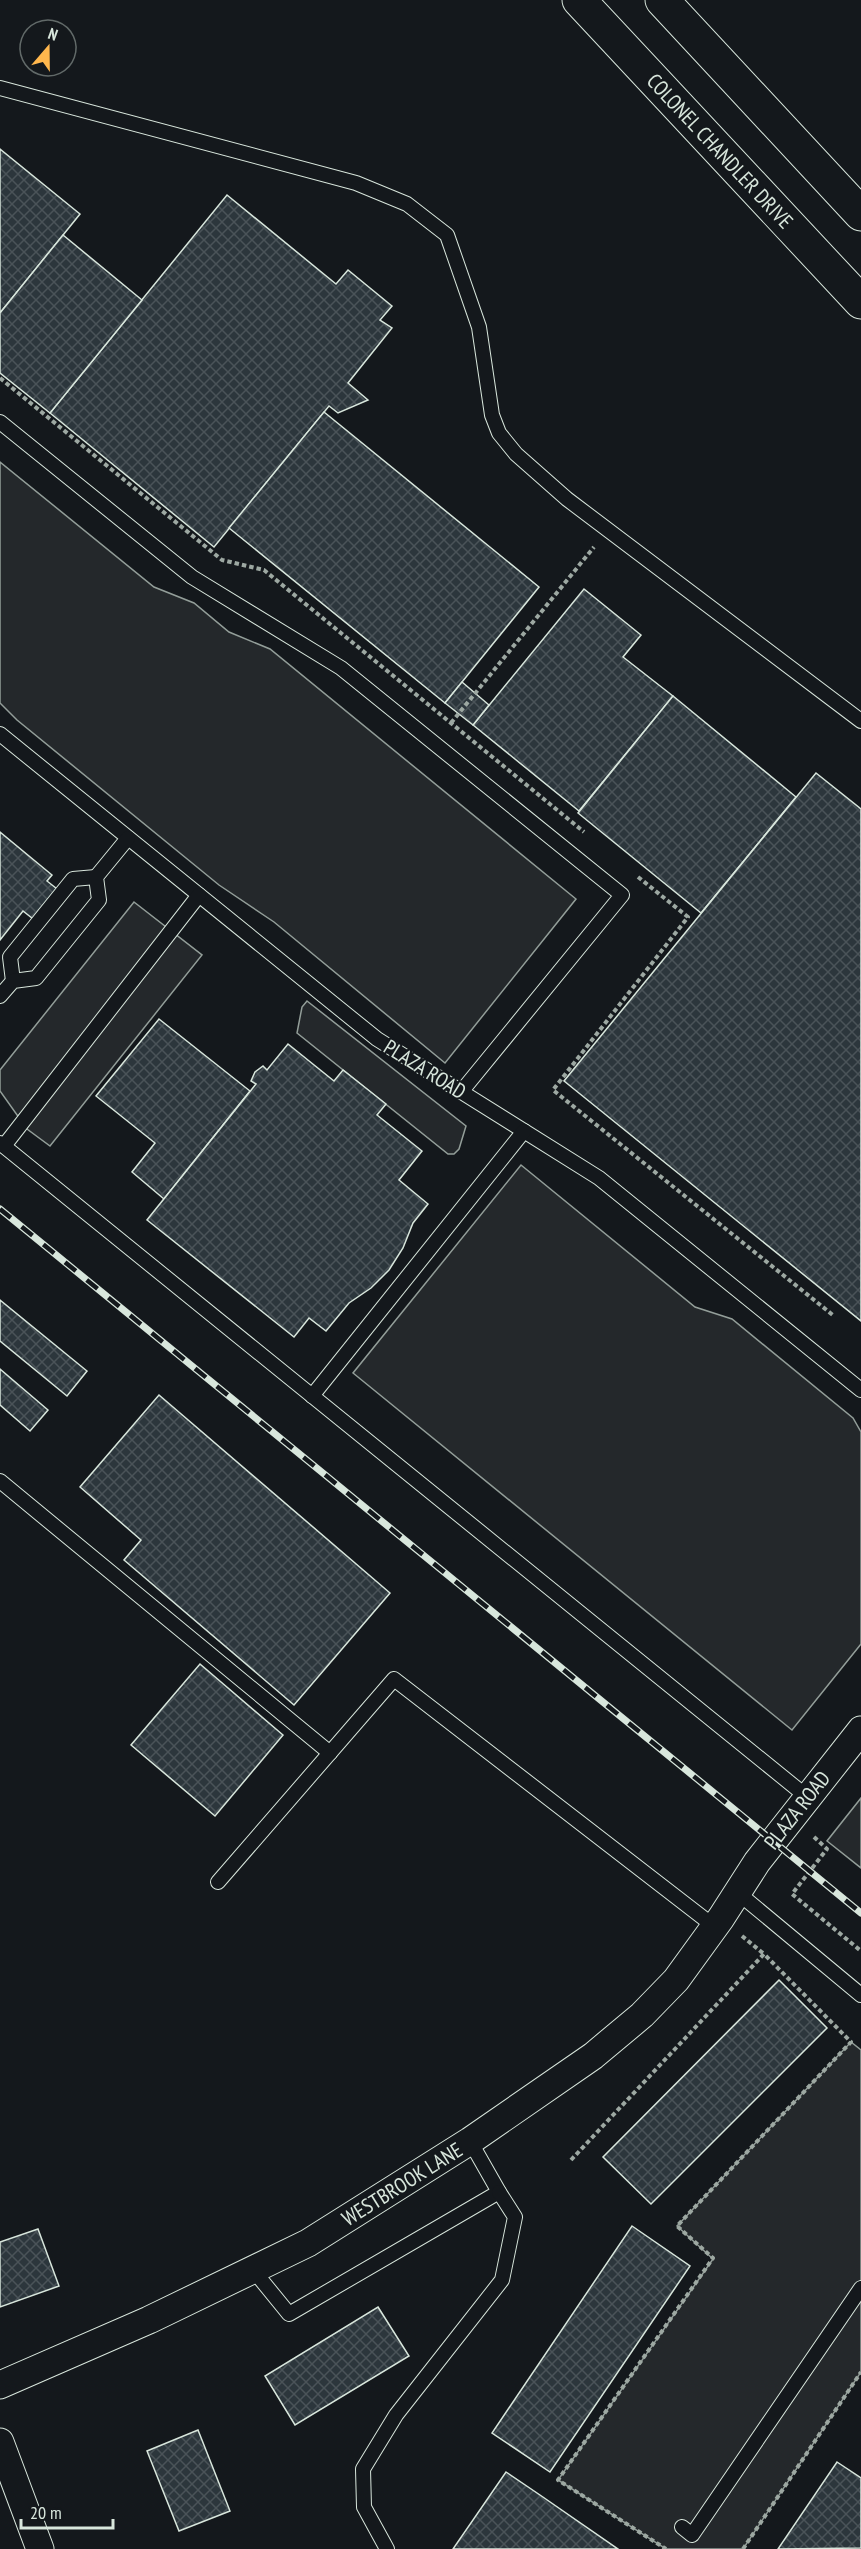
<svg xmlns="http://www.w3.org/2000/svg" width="861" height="2549" font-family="'PT Sans Narrow',sans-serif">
<defs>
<pattern id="building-cross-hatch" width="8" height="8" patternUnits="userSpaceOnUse" patternTransform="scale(1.5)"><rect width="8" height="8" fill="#2c363c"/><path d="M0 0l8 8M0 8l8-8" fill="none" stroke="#4a5358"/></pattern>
</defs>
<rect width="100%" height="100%" fill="#14181c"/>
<g fill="#24282b" stroke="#939e99" stroke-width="1.5">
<polygon points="0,462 154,587 194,603 229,632 270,649 576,899 445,1063 274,922 219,885 17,720 0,703"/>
<polygon points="134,902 202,955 50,1146 27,1129 0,1091 0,1070"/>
<polygon points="307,1001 466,1126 459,1149 454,1154 448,1154 297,1033 302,1007"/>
<polygon points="521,1165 695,1307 732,1319 853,1418 861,1432 861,1644 792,1730 353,1373"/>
<polygon points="861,1798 861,1868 827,1841"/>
<polygon points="851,2042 861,2050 861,2372 743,2549 666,2549 558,2480 713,2259 677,2226"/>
</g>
<g fill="url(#building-cross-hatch)" stroke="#d8e6dc" stroke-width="1.5">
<polygon points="0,149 80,214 0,313"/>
<polygon points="227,195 336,284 348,270 392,306 380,320 392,328 348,383 368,400 338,413 329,406 214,547 50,413"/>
<polygon points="63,235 142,300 50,413 0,373 0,313"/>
<polygon points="324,412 539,587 445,703 229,528"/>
<polygon points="584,589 641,635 623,657 673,696 579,811 473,725"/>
<polygon points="462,682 489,705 473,725 445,703"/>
<polygon points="673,696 796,797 701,913 578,813"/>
<polygon points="816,773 861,809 861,1321 564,1081"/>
<polygon points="0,832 52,875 47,881 66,896 42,926 23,911 0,940"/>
<polygon points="159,1019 250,1091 164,1199 132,1172 155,1143 96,1096"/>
<polygon points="288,1044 334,1081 343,1070 386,1104 377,1115 422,1151 399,1180 428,1204 413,1223 403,1248 389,1270 371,1288 349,1303 326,1331 309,1318 294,1337 147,1220 256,1084 251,1081 255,1072 263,1066 267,1070"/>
<polygon points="0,1300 87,1371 67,1396 0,1341"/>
<polygon points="0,1369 48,1410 30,1431 0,1405"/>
<polygon points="159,1395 390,1593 294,1705 124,1560 141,1540 80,1487"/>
<polygon points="200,1664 283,1735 215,1816 131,1745"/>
<polygon points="779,1980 827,2028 651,2204 603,2157"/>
<polygon points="632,2226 690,2266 550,2472 492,2433"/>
<polygon points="38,2229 59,2286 0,2307 0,2242"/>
<polygon points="378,2307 409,2356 295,2425 265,2376"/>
<polygon points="198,2430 230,2511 179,2531 147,2451"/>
<polygon points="837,2462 861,2478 861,2548 778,2549"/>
<polygon points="506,2472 540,2495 618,2549 453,2549"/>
</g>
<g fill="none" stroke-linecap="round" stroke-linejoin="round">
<g stroke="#d8e6dc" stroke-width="16">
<g id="lane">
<polyline points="0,88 356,183 407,204 447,235 479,327 492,415 499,433 516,454 567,499 861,721"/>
<polyline points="0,422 192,577 341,668 622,895 461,1092"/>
<polyline points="0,734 377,1039 599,1178 861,1390"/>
<polyline points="13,981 10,957 73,879 96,877"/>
<polyline points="0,996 13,981 36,978 99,900 96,877 128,838"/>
<polyline points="0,1143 806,1796"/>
<polyline points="4,1146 199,895"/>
<polyline points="312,1396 524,1131"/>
<polyline points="0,1481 330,1753"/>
<polyline points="218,1882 394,1679 715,1927"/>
<polyline points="737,1892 861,1995"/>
<polyline points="254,2271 289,2314 499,2192 470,2141"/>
<polyline points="682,2527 692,2535 861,2288"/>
<polyline points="387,2549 364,2507 363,2469 396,2415 502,2280 515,2217 499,2192"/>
</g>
</g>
<g stroke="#d8e6dc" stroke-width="29">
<g id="street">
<polyline points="0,2385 149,2320 308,2243 470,2141 593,2056 642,2015 676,1980 721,1918 757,1862 861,1730"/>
<polyline points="0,2442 40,2549"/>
</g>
</g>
<g stroke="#d8e6dc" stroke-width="35">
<g id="highway">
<polyline points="579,0 861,302"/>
<polyline points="662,0 861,214"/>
</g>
</g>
<g stroke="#9da8a2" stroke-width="4" stroke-dasharray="4.5 3" stroke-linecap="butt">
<polyline points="0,378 222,560 264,570 584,832"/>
<polyline points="451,723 594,547"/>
<polyline points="638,877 688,917 553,1090 834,1316"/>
<polyline points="814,1837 827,1849 792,1894 861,1951"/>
<polyline points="742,1936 764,1954"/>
<polyline points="571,2160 764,1954 851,2042 677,2226 713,2258 558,2480 666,2549"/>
<polyline points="743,2549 861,2372"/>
</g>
<use href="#lane" stroke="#14181c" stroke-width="14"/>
<use href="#street" stroke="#14181c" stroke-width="27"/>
<use href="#highway" stroke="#14181c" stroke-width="33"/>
<g stroke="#d8e6dc" stroke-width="7">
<polyline id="rail" points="0,1209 861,1913"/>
</g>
<use href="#rail" stroke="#14181c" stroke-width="4.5" stroke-dasharray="14" stroke-linecap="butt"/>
</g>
<g text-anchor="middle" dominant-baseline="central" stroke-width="4.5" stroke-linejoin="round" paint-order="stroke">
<g font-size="21" fill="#d8e6dc" stroke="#14181c">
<text transform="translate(720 151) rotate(47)">COLONEL CHANDLER DRIVE</text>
<text transform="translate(425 1069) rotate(32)">PLAZA ROAD</text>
<text transform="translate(797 1810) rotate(-52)">PLAZA ROAD</text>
<text transform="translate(402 2184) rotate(-32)">WESTBROOK LANE</text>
</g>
</g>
<g transform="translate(48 48) rotate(20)"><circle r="28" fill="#14181c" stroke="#626a69" stroke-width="1.5"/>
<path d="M0-4.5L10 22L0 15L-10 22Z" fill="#ffb74d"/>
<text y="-9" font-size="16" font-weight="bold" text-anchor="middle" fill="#d8e6dc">N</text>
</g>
<path d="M21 2519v9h92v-9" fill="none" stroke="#d8e6dc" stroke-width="3"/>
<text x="30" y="2519" font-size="18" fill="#d8e6dc" stroke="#14181c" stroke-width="4.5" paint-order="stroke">20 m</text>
</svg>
